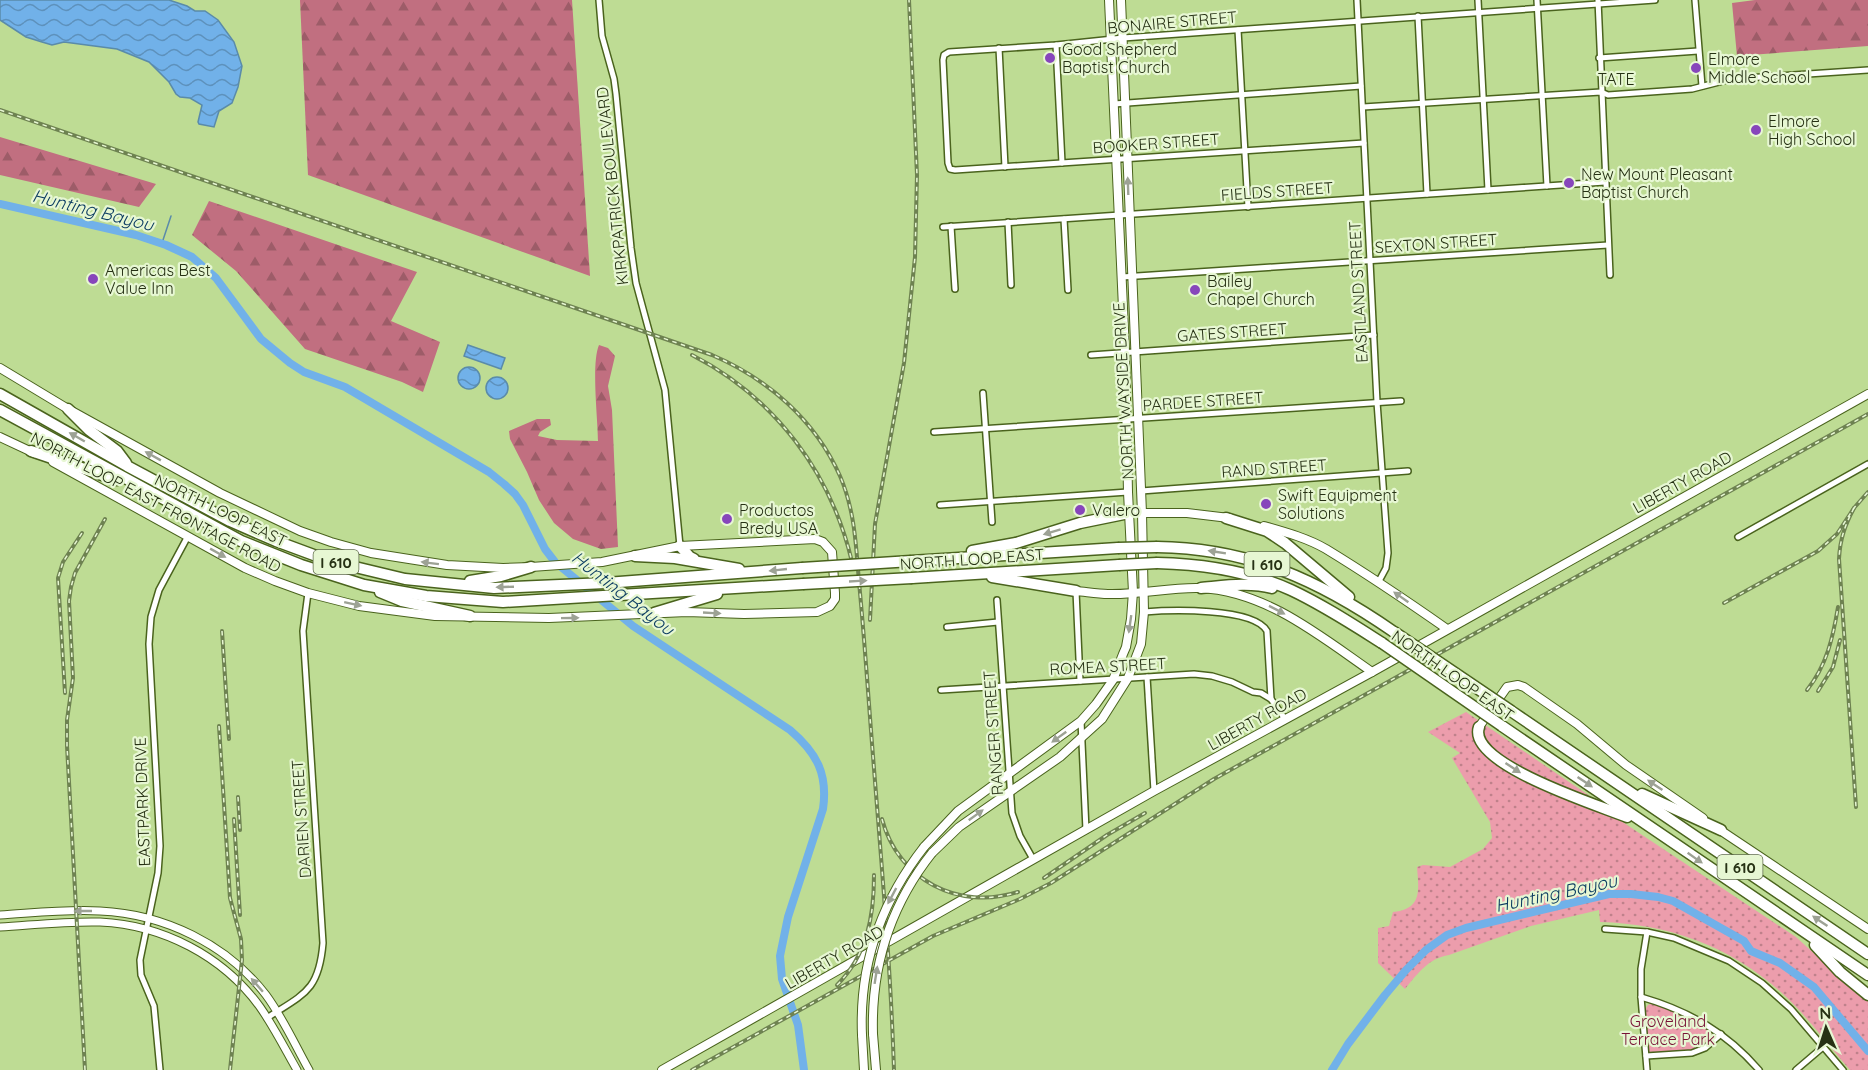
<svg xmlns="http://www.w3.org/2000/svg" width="1868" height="1070" font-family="Quicksand,sans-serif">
<defs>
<pattern id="grass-dots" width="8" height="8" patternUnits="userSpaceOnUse" patternTransform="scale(1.5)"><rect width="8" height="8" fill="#ec9dac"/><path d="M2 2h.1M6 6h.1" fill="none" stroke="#bf818b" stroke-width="1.8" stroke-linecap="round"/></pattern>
<pattern id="forest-firs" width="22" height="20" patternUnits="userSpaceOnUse" patternTransform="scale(1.5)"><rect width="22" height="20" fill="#c16f80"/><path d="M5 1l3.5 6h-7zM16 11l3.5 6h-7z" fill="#9d5c68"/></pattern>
<pattern id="water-waves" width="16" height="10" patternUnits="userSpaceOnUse" patternTransform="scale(1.5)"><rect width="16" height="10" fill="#71b1e9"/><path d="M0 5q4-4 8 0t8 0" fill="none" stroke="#5d91bc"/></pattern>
</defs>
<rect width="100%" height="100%" fill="#bedc94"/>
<g fill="url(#grass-dots)">
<path d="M1466,712L1603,805L1609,813L1796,937L1854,990L1868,1000V1070H1850C1828,1045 1808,1017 1783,994C1732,947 1670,924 1600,922L1599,910L1531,926L1449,955C1429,958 1418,973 1405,989L1378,963V928L1389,926L1393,912C1422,909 1419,891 1417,867L1423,865L1450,867L1483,849L1492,838L1490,822L1452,758L1460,753L1428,732Z"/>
<path d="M1653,1003L1686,1016L1711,1031C1714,1042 1700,1047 1691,1050L1649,1053L1644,1011L1648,1005Z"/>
</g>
<g fill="url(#forest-firs)">
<polygon points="300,0 572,0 590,276 308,175"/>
<polygon points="1755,0 1868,0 1868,46 1737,56 1732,3"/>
<polygon points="0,137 156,184 139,207 0,175"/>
<polygon points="209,201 417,272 391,321 440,342 423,392 402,382 305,349 236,271 192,235"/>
<path d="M599,345L608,348L615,356L608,386L612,410L618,547L601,549L573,539L554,523L539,500L527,472L510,439L509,431L537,419H550L551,425L540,432L538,436L557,440L598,441C598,419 591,364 599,345Z"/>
</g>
<g fill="url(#water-waves)" stroke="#5a8ba9" stroke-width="1.5">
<polygon points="0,0 169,0 187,6 195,11 205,11 218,20 234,42 242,66 238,87 232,103 219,111 214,127 199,124 198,122 202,105 190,98 180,97 176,94 169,82 149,62 117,49 64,42 52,45 42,42 26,37 0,20"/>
<polygon points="468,345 505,358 501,369 464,356"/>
<circle cx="469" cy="378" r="11"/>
<circle cx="497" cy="388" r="11"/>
</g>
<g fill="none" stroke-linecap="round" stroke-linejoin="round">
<polyline stroke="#5a8ba9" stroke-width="1.5" points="162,243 171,216"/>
<g stroke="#71b1e9" stroke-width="8">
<path d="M0,204L136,235L166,245L192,257L216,278L261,339L290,363L304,372L345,387L489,472L504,484L515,494L523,505L545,549L555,562L633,626L790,730C817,753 828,774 823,809L788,917L780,956L782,979L798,1025L804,1070"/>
<polyline points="1332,1070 1348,1044 1385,995 1406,970 1426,950 1447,935 1466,928 1609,894 1631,894 1658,897 1673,901 1744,941 1751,951 1780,963 1814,987 1868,1051"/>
</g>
<g stroke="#4a631d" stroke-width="8">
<g id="minor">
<polyline points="599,0 602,36 614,79 616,94 631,248 636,283 665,390 680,546"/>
<polyline points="1357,0 1377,402 1388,553 1386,568 1379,581"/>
<polyline points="1478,0 1488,190"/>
<polyline points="1537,0 1547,186"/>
<polyline points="1598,0 1610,275"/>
<polyline points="1695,0 1702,86"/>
<polyline points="1418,16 1427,194"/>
<polyline points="1238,30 1248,207"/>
<polyline points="1056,45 1062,163"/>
<polyline points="999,48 1005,167"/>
<polyline points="1599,58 1698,51"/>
<polyline points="1114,104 1361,86"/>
<polyline points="1363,107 1601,92 1608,95 1692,89 1731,79 1868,70"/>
<polyline points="1364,143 955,170 950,169 948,163 943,60 944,55 949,52 1056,45 1123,38 1655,0"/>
<polyline points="1064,219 1068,290"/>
<polyline points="1008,222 1011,285"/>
<polyline points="951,226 955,289"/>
<polyline points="943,227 1605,182"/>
<polyline points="1122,277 1608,245"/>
<polyline points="1091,355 1374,335"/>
<polyline points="983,393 992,522"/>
<polyline points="934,432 1401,401"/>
<polyline points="1141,491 1408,471"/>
<polyline points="940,505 1128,492"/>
<polyline points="1738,537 1868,464"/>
<polyline points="1076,591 1080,681"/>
<polyline points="997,600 1012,813 1020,836 1033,859"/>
<path d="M1144,612C1169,610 1253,607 1267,631L1271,699L1285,719"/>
<polyline points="947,627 998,622"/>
<polyline points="1147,677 1154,791"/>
<polyline points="941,690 1194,674 1212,676 1232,682 1253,692 1261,693 1271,699"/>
<polyline points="1081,721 1086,830"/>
<polyline points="1605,929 1647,932 1674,938 1729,961 1762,983 1791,1009 1843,1070"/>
<polyline points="1647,932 1641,969 1641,997 1647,1070"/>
<path d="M1641,997C1689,1011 1726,1032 1759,1070"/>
<path d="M267,1018C304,994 319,991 323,943L303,631L308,593"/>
<polyline points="1646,1056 1692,1053 1705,1048 1721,1034"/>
<polyline points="160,1070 154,1006 141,975 140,960 158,873 160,846 149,644 151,617 159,590 188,536"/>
<polyline points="1796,1070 1823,1047"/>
</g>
</g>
<g stroke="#4a631d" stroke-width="9">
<g id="tertiary">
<path d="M0,915C33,913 67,909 100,911C164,914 227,944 266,995C283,1018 295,1045 309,1070"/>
<path d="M0,927C33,925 67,921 100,922C163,925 223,956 260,1007C274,1027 285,1049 297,1070"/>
</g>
</g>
<g stroke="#4a631d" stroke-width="10">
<g id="secondary">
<polyline points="0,368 68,409 220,493 300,531 331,542 371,553 447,565 503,568 531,567 602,562 680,546 815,539 823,542 832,552 835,593 835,599 830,606 817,612 744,614 687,612 549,618 435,616 359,606 308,593 275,581 245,568 53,462"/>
<polyline points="0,437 34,453"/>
<polyline points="1129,513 1187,513 1229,518"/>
<path d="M1264,526C1285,532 1307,538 1326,549C1367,574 1407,601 1447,629"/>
<path d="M1076,591C1087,592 1098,594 1108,594C1139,595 1170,587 1200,588C1266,591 1320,636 1372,672"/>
<polyline points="1479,727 1507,687 1518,685 1524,687 1577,724 1626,765 1703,818"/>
<polyline points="1717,828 1868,929"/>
<polyline points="924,847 958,811 1081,721 1096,704 1113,680 1123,654 1126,647 1131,619 1133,592 1128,492 1125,352 1109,0"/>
<polyline points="932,853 959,827 1060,757 1102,719 1128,678 1141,644 1144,612 1142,513 1121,0"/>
<polyline points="873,1034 876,1070"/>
<polyline points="862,1035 864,1070"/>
<polyline points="662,1070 1154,791 1372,672 1868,394"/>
</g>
</g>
<g stroke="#4a631d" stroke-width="13">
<g id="motorway">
<polyline points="0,394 127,466 230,521 276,541 330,561 405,579 494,588 606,583 802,568"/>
<polyline points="68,409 89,430 117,451 126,463"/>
<polyline points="0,410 241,541 301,565 364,585 426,596 503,602 803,584"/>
<polyline points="31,451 117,480"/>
<polyline points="1226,518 1267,531 1285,543 1349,597"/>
<polyline points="680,546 690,557 694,559"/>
<path d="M1157,547C1249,548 1319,580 1394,632"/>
<polyline points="972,551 1016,543 1080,523 1129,513"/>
<polyline points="635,556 675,558 739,569"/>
<polyline points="911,561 1118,548"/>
<path d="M1157,563C1202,564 1249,571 1291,590C1323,605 1352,624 1382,643"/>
<polyline points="992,577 1076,591"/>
<polyline points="912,578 1119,565"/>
<polyline points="470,581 501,576 531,567"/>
<path d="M1201,588C1224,586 1249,582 1272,588"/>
<polyline points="380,592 402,601 470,616"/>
<polyline points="654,613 717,594"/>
<polyline points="1511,711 1868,954"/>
<polyline points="1502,726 1868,975"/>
<path d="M1479,727C1466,764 1601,806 1627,817"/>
<polyline points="1642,794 1721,830"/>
<polyline points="1815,945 1840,972 1868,995"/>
</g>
</g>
<use href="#minor" stroke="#fff" stroke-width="5"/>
<use href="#tertiary" stroke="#fff" stroke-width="7"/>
<use href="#secondary" stroke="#fff" stroke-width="8"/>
<use href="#motorway" stroke="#fff" stroke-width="10"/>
<g stroke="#6e8251" stroke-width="4">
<g id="rail">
<path d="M0,110L712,355C768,379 815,420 840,476C855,511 856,546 859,582C863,623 866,664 869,704C878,826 890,948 894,1070"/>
<path d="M692,355C774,397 831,472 852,562"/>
<path d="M1854,508C1845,525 1840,539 1839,559L1856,807"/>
<polyline points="1724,603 1818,551 1837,534 1854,508 1868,492"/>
<polyline points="870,620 875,524 904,363 915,257 917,175 909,0"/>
<polyline points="222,631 229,739"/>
<path d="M1807,690C1827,665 1833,637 1838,607"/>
<polyline points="1818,691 1833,667 1840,640"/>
<polyline points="65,693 58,578 63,562 82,533"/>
<polyline points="219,726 230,898 241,939 242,960 230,1070"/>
<polyline points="238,797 240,830"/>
<polyline points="234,819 240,915"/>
<path d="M882,819C898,880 959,911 1018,892"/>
<polyline points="1044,878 1107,835 1145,813"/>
<path d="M837,985C867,955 874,917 874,875"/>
<polyline points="85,1070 67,746 67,720 73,678 69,601 71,587 75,573 105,519"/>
<polyline points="692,1070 933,936 1020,899 1051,883 1214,779 1868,414"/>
</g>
</g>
<use href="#rail" stroke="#e7f7d3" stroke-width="1.5" stroke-dasharray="4.5" stroke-linecap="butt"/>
<g stroke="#4a631d" stroke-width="10" stroke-linecap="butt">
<g id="secondary-bridge">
<path d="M873,1034C871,966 890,906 932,853"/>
<path d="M862,1035C859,965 881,902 924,847"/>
</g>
</g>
<g stroke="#4a631d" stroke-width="13" stroke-linecap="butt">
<g id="motorway-bridge">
<polyline points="1118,548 1157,547"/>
<polyline points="1119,565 1157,563"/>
<polyline points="802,568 911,561"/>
<polyline points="803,584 912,578"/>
<polyline points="1394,632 1511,711"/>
<polyline points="1382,643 1502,726"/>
</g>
</g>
<use href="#secondary-bridge" stroke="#fff" stroke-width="8"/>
<use href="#motorway-bridge" stroke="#fff" stroke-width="10"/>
</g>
<defs><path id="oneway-solid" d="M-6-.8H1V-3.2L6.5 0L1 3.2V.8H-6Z" transform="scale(1.5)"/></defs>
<g fill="#9da295">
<use href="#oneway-solid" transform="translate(1128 186) rotate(-92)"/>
<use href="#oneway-solid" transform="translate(77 437) rotate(-150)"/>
<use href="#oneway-solid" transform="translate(153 456) rotate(-151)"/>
<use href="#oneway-solid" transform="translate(1052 532) rotate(163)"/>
<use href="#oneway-solid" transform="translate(1217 552) rotate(-171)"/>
<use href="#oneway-solid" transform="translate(218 553) rotate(29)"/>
<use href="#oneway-solid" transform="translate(430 563) rotate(-173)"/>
<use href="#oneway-solid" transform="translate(778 570) rotate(174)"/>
<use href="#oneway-solid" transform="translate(858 581) rotate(-3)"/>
<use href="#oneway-solid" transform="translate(505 587) rotate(178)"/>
<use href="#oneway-solid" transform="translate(1401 597) rotate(-145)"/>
<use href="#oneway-solid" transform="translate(353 604) rotate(12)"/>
<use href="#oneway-solid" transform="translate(1277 610) rotate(27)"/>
<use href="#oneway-solid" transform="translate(712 613) rotate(3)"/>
<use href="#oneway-solid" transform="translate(570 618) rotate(-1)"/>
<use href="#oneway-solid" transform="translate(1130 624) rotate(98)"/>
<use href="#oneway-solid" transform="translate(1059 737) rotate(144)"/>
<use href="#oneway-solid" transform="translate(1513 768) rotate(33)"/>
<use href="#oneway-solid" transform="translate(1585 782) rotate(34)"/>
<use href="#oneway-solid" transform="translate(1655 785) rotate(-146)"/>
<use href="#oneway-solid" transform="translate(976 815) rotate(-36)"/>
<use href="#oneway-solid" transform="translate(1695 858) rotate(35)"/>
<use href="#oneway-solid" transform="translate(892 896) rotate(118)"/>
<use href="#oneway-solid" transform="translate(83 911) rotate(180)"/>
<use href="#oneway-solid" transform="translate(1820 921) rotate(-146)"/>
<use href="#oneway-solid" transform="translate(876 975) rotate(-81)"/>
<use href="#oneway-solid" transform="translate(257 985) rotate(-131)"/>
</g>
<g fill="#8746bb" stroke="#e7f7d3" stroke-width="2">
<circle cx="1050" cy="58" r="6"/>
<circle cx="1696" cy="68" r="6"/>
<circle cx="1756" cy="130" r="6"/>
<circle cx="1569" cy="183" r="6"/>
<circle cx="93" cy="279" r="6"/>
<circle cx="1195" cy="290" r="6"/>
<circle cx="1266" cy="504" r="6"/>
<circle cx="1080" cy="510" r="6"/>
<circle cx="727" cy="519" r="6"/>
</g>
<g text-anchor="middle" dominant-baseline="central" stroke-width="4.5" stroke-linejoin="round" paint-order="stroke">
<g fill="#e7f7d3" stroke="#606c4d" stroke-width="1.5">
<rect x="313.5" y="550" width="45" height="24" rx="4.5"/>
<rect x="1244.5" y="552" width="45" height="24" rx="4.5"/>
<rect x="1717.5" y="855" width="45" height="24" rx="4.5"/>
</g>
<g font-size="15" font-weight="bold" fill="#263114">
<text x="336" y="562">I 610</text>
<text x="1267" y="564">I 610</text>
<text x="1740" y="867">I 610</text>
</g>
<g font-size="16" fill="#263114" stroke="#e7f7d3">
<text transform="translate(1172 22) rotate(-5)">BONAIRE STREET</text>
<text x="1616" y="79">TATE</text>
<text transform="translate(1156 143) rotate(-4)">BOOKER STREET</text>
<text transform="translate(612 186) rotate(-96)">KIRKPATRICK BOULEVARD</text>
<text transform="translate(1277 191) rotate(-4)">FIELDS STREET</text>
<text transform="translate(1436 243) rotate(-4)">SEXTON STREET</text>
<text transform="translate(1358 292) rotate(-93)">EASTLAND STREET</text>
<text transform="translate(1232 332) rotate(-4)">GATES STREET</text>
<text transform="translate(1123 391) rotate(-93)">NORTH WAYSIDE DRIVE</text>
<text transform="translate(1203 401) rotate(-4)">PARDEE STREET</text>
<text transform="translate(1274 468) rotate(-4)">RAND STREET</text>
<text transform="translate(1682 482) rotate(-29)">LIBERTY ROAD</text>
<text transform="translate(156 502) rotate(28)">NORTH LOOP EAST FRONTAGE ROAD</text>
<text transform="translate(221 510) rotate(26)">NORTH LOOP EAST</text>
<text transform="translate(972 559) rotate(-4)">NORTH LOOP EAST</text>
<text transform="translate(1108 666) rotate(-3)">ROMEA STREET</text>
<text transform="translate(1453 675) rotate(35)">NORTH LOOP EAST</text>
<text transform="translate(1257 719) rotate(-29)">LIBERTY ROAD</text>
<text transform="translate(993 733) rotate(-94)">RANGER STREET</text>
<text transform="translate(142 802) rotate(-92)">EASTPARK DRIVE</text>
<text transform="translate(301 819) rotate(-94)">DARIEN STREET</text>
<text transform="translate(834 957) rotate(-30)">LIBERTY ROAD</text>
</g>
<g font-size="16" fill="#263114" stroke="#e7f7d3" text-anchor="start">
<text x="1062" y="49">Good Shepherd<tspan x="1062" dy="18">Baptist Church</tspan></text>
<text x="1708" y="59">Elmore<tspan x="1708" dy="18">Middle School</tspan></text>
<text x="1768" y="121">Elmore<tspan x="1768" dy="18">High School</tspan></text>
<text x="1581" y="174">New Mount Pleasant<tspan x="1581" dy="18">Baptist Church</tspan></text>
<text x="105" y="270">Americas Best<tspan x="105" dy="18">Value Inn</tspan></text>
<text x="1207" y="281">Bailey<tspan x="1207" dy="18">Chapel Church</tspan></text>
<text x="1278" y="495">Swift Equipment<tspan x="1278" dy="18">Solutions</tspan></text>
<text x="739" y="510">Productos<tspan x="739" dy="18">Bredy USA</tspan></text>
<text x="1092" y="510">Valero</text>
</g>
<g font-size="16" fill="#781336" stroke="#e7f7d3">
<text x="1668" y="1021">Groveland<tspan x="1668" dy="18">Terrace Park</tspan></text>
</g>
<g font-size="18" font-style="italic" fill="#0d3d62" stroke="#e7f7d3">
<text transform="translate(93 210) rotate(14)">Hunting Bayou</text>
<text transform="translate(623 593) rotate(38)">Hunting Bayou</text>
<text transform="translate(1556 893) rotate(-12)">Hunting Bayou</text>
</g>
</g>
<g transform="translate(1826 1028) rotate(357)" stroke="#e7f7d3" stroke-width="4.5" paint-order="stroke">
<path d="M0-4.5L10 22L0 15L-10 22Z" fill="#263114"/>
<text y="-9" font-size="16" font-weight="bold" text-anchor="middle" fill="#263114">N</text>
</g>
</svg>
